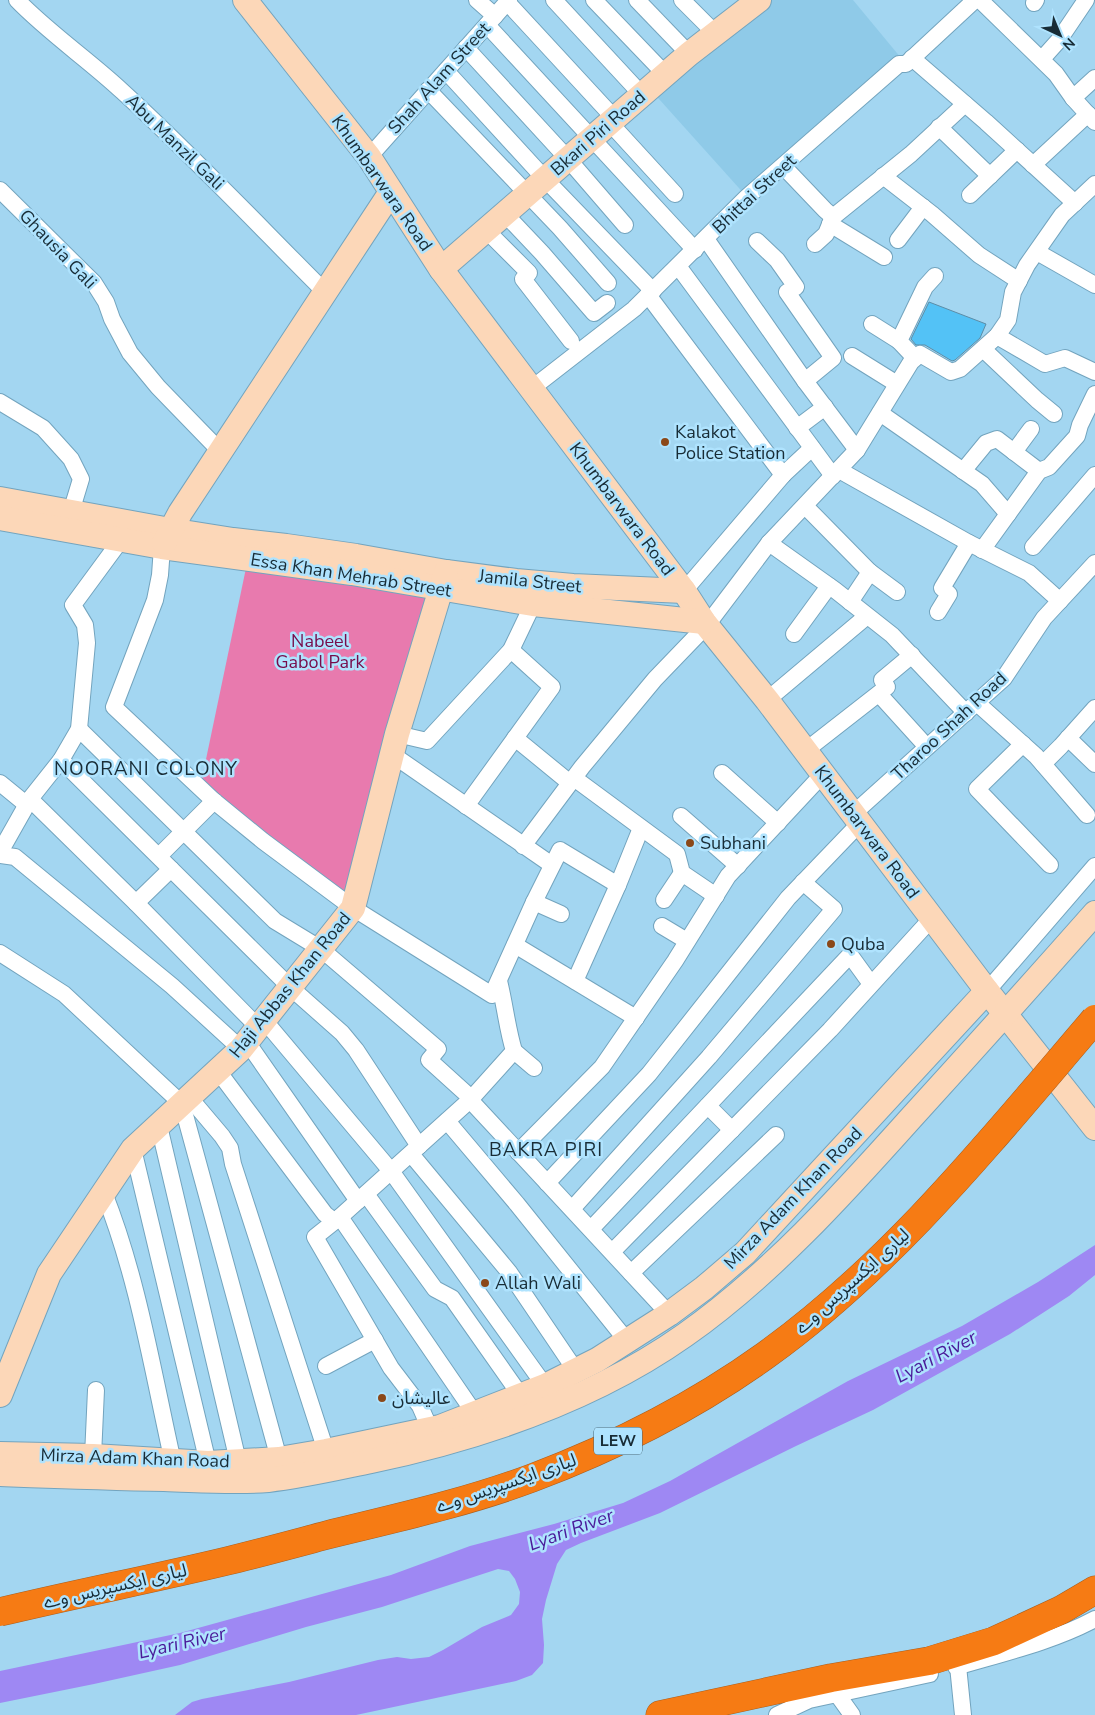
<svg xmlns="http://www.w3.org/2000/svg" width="1095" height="1715" font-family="'Nunito Sans','Noto Sans Arabic',sans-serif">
<rect width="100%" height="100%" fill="#a3d6f1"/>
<polygon fill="#8fcae8" points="759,0 853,0 906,64 747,197 650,89"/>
<polygon fill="#e87aae" points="250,549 431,574 353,908 200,788"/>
<polygon fill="#9e88f3" points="1095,1245 1095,1275 1069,1296 1010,1334 873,1410 796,1446 660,1513 581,1543 566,1550 557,1564 546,1600 542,1619 544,1645 543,1663 532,1675 516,1681 356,1715 175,1715 192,1702 202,1699 289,1682 378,1660 397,1657 411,1659 429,1657 443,1650 482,1627 511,1615 519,1604 520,1592 515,1579 509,1571 498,1569 382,1607 306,1627 180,1665 94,1684 0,1703 0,1671 180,1633 391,1575 470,1546 554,1524 623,1503 670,1481 848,1381 962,1326 1038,1282"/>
<polygon fill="#53c2f6" stroke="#5c8da7" points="929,302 986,324 980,338 955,360 952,361 925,345 916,345 911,339"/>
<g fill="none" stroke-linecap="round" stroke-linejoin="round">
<g stroke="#73a4be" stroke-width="18">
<g id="street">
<path d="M17,0C50,34 89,60 123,92C193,156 258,225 325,292"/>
<polyline points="477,0 495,16"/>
<polyline points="554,0 642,95"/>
<polyline points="594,0 666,75"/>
<polyline points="637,0 689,54"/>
<polyline points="682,0 716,34"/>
<polyline points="980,0 1056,74 1073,98 1095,122"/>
<polyline points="507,2 615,119"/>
<polyline points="1034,3 1036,0"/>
<polyline points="487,25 695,250"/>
<polyline points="466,48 568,159 625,225"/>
<polyline points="912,58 986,122 1075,203"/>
<polyline points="1042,59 1059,40 1086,0"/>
<polyline points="446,71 545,179 653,291"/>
<polyline points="428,90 560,228 608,283"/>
<polyline points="1073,98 1095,78"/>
<polyline points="610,123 675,194"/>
<polyline points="939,127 990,176"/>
<polyline points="369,157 509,0"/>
<polyline points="1033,165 1088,114"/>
<polyline points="783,166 825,210 833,217"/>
<polyline points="883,176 932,214 979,255 1019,281"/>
<polyline points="0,190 94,283 106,302 112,319 130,353 158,387 221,452"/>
<polyline points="970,195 1017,150"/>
<polyline points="505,214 542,253 594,313 607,303"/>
<polyline points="830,224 884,257"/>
<polyline points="486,230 529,273 523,279 571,341"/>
<polyline points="706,239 805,381 857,450"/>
<polyline points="898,240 923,207"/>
<polyline points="757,241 777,260 796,287 787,292 833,358 805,381"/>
<polyline points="815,244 826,234 833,217 911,154 965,104"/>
<polyline points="1037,252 1095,285"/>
<polyline points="678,266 833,476"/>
<polyline points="648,295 783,475"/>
<polyline points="872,324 899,341"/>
<polyline points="997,336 1045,364 1065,358 1095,372"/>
<polyline points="983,349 1037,400 1054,414"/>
<polyline points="852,356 897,384"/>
<polyline points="915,358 899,341 925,287 935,276"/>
<polyline points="531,389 634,309 747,197 899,64 906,64 975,0"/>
<polyline points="0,402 43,428 71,459 81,479 71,512"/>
<polyline points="880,413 982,484 1008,514"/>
<polyline points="797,428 825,407"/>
<polyline points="1014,452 1031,429"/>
<polyline points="839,470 969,543 1029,573 1060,601"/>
<polyline points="963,471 986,443 997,439 1039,471"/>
<polyline points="805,506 870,572 897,592"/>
<polyline points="769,543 835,590 892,635 966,713"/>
<polyline points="162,547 160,575 155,600 114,707 214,801 263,841 353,908 492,995 534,902 560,850 618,885"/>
<polyline points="1033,547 1095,475"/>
<polyline points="982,550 1039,471 1049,467 1077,436 1080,425 1095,394"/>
<polyline points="684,591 783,475 812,448"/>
<polyline points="850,602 870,572"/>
<polyline points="938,612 949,594 942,588 969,543"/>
<polyline points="794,634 829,586"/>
<polyline points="879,694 927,747"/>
<polyline points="767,700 867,616"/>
<polyline points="977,703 1036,756 1087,815"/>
<polyline points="79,729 275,921 321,949 438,1049 429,1060 471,1098"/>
<polyline points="397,734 427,741 511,650 533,604"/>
<polyline points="515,738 570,783"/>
<polyline points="1068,738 1095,764"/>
<polyline points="1023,744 977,789 1050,865"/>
<polyline points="805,751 887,687 882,680 912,655"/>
<polyline points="393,755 552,865"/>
<polyline points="61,760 290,987 342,1033 356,1050 419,1146"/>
<polyline points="1043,764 1061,746 1095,708"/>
<polyline points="722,773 778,823"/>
<polyline points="574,778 677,854 682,873 716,896"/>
<polyline points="0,783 27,805"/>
<polyline points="30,799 136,903 258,1027"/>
<polyline points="466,806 552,687 511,650"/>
<polyline points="853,814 1004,678 1044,618 1095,563"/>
<polyline points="681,816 738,866"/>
<polyline points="523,846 582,767 655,679 707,625 769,543 857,450 911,362 920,354 951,372 960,369 997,336 1008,320 1013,292 1027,265 1062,215 1095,184"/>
<polyline points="0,852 30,799 61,760 79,729 87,643 85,625 73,605 126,533"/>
<polyline points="0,855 15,857 172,986 241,1049"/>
<polyline points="159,856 214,801"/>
<polyline points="664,900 682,873"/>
<polyline points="534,902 561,914"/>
<polyline points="136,903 171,869"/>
<polyline points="662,926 687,941"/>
<polyline points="515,945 636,1018"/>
<polyline points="0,953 64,994 182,1104 279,1459"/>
<polyline points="575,981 618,885 641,828"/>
<polyline points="987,991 1095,866"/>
<polyline points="264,1020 391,1171 545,1386"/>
<polyline points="247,1042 358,1201"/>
<polyline points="514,1051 534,1068"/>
<polyline points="218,1071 325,1214 334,1221"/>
<polyline points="189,1097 222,1136 230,1148 233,1164 326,1451"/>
<polyline points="470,1100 669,1314"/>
<polyline points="708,1106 732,1130"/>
<polyline points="447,1121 517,1204 627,1341"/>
<polyline points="159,1126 238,1461"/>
<polyline points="133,1149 208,1463"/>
<polyline points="518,1152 602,1067 675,961 728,876 823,774"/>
<polyline points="411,1154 509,1272 576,1371"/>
<polyline points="547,1183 649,1074 788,898 860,823"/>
<path d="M104,1193C138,1278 153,1373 173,1462"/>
<polyline points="366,1194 435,1289 452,1298 521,1396"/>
<polyline points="572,1209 709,1057 834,909 803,882"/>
<polyline points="340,1217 475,1414"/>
<polyline points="591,1229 850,955 871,984"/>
<polyline points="612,1252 830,1030 932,918"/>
<polyline points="631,1273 776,1135"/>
<polyline points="326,1366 375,1340"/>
<path d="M430,1429L420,1406L391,1368L315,1237L340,1217L470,1100L514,1051C507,1028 505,1005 499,981"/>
<polyline points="93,1456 96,1390"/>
<polyline points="958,1666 963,1715"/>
<path d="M956,1667C1003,1653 1052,1642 1095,1619"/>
<polyline points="837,1694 930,1674"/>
<polyline points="777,1715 809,1700 837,1694 852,1715"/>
</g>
</g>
<g stroke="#73a4be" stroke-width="26">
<g id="secondary">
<polyline points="245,0 369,157 441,269 684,591 704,622 767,700 987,991 1095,1128"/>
<polyline points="441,269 689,54 759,0"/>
<polyline points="0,499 170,530 233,540 286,546 356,556 446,572 516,581 573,586 684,591"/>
<polyline points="0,518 162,547 352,573 533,604 704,622"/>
<polyline points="164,543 180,513 391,192"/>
<polyline points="0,1395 49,1274 133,1149 241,1049 353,908 397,734 446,572"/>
<polyline points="0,1454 93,1456 208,1463 279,1459 326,1451 440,1427 545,1386 597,1360 669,1314 704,1288 745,1253 987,991"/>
<path d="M0,1474C55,1476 109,1478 164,1479C198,1480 234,1483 268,1480C303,1476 337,1468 371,1461C480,1438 593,1400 685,1335C770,1275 842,1195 911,1118C973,1050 1034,982 1095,913"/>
</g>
</g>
<g stroke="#a85f20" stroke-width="29">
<polyline id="highway" points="660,1715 831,1678 929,1661 994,1641 1061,1610 1095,1590"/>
</g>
<use href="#street" stroke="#fff" stroke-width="16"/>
<use href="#secondary" stroke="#fcd7b8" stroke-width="24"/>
<use href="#highway" stroke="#f67b14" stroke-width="28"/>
<g stroke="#a85f20" stroke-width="29" stroke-linecap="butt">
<path id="highway-bridge" d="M0,1612C75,1594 152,1579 227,1561C260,1553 293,1544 327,1535C396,1518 465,1503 532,1478C614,1447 695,1406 766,1355C894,1263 993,1138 1095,1019"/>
</g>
<use href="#highway-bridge" stroke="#f67b14" stroke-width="28"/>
</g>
<g fill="#8b4819" stroke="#afe3fe" stroke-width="2">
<circle cx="665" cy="442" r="5"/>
<circle cx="690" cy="843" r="5"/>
<circle cx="831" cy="944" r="5"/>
<circle cx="485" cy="1283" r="5"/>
<circle cx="382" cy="1398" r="5"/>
</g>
<g text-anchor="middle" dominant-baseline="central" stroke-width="5" stroke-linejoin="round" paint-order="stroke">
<rect fill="#afe3fe" stroke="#456372" stroke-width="1" x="594" y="1427.5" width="48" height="27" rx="4"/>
<g font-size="16" font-weight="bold" fill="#182c36">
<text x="618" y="1441">LEW</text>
</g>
<g font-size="18" fill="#182c36" stroke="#afe3fe">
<text transform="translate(439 78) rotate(-48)">Shah Alam Street</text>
<text transform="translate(598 133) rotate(-41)">Bkari Piri Road</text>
<text transform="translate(175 142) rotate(44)">Abu Manzil Gali</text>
<text transform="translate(382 183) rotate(55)">Khumbarwara Road</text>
<text transform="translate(754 194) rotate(-43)">Bhittai Street</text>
<text transform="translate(58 249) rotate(46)">Ghausia Gali</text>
<text transform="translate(622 509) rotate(53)">Khumbarwara Road</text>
<text transform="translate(351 575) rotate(9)">Essa Khan Mehrab Street</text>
<text transform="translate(530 581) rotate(6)">Jamila Street</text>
<text transform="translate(949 726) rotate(-43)">Tharoo Shah Road</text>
<text transform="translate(867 832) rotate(53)">Khumbarwara Road</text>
<text transform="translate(290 985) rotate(-51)">Haji Abbas Khan Road</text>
<text transform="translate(793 1198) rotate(-46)">Mirza Adam Khan Road</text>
<text transform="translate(852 1281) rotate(-42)">لیاری ایکسپریس وے</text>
<text transform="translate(135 1458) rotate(2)">Mirza Adam Khan Road</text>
<text transform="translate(506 1483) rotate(-19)">لیاری ایکسپریس وے</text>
<text transform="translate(115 1586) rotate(-13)">لیاری ایکسپریس وے</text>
</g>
<g font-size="18" fill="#182c36" stroke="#afe3fe" text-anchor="start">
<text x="675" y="432">Kalakot<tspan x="675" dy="21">Police Station</tspan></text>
<text x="700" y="843">Subhani</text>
<text x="841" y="944">Quba</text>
<text x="495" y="1283">Allah Wali</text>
<text x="392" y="1398">عالیشان</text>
</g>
<g font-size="18" fill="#770c4b" stroke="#afe3fe">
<text x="320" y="641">Nabeel<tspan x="320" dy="21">Gabol Park</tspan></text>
</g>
<g font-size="19" letter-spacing="1" fill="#182c36" stroke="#afe3fe">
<text x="146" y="769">NOORANI COLONY</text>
<text x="546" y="1150">BAKRA PIRI</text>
</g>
<g font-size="19" font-style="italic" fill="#4a1b9a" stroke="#afe3fe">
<text transform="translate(936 1357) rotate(-28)">Lyari River</text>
<text transform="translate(571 1530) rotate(-20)">Lyari River</text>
<text transform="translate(182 1643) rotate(-13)">Lyari River</text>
</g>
</g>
<g transform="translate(1060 35) rotate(136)" stroke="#afe3fe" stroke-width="4" paint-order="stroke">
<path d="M0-4L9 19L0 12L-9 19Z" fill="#182c36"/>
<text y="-8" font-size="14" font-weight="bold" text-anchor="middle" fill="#182c36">N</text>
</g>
</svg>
